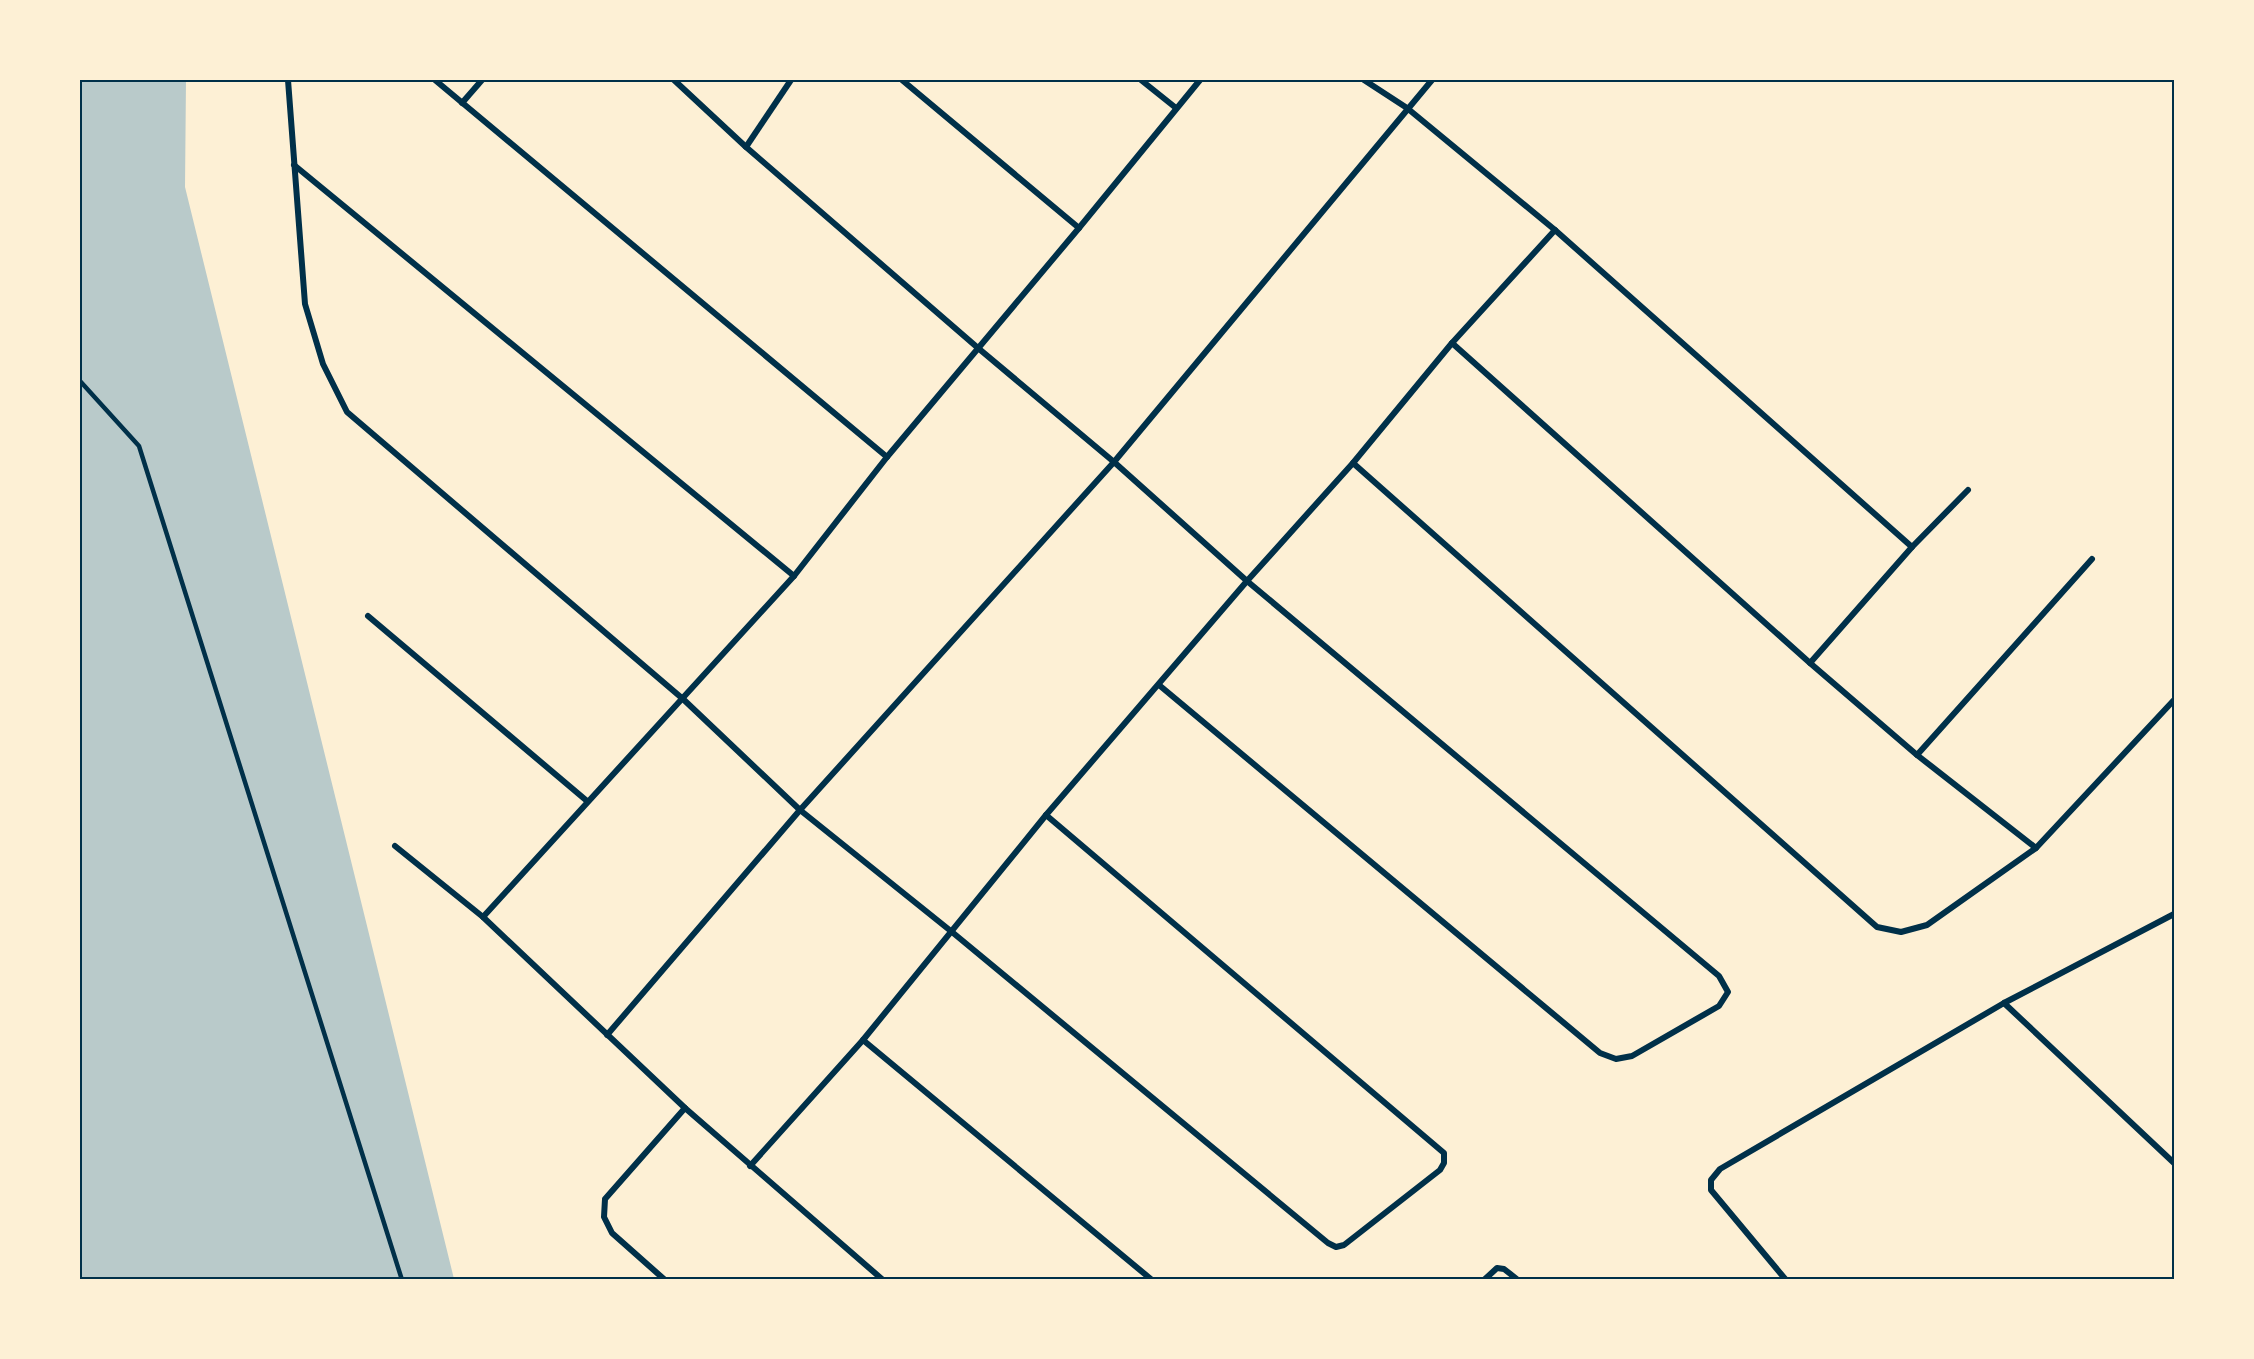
<svg xmlns="http://www.w3.org/2000/svg" width="2254" height="1359" font-family="'Playfair Display',serif">
<rect width="100%" height="100%" fill="#fdf0d5"/>
<polygon fill="#b9caca" points="80,80 186,80 185,187 454,1279 80,1279"/>
<g fill="none" stroke-linecap="round" stroke-linejoin="round">
<polyline stroke="#003049" stroke-width="4.5" points="80,381 139,446 402,1280"/>
<g stroke="#003049" stroke-width="6">
<polyline points="288,80 305,304 323,364 347,412 683,699 800,810 952,932 1328,1243 1336,1247 1344,1245 1440,1170 1444,1163 1444,1153 1046,815"/>
<polyline points="435,80 887,457"/>
<polyline points="674,80 746,147 978,348 1114,462 1247,581 1719,976 1728,992 1719,1006 1632,1056 1616,1059 1600,1053 1159,685"/>
<polyline points="902,80 1079,228"/>
<polyline points="1141,80 1176,108"/>
<polyline points="1364,80 1407,108 1555,230 1912,547"/>
<polyline points="462,103 482,80"/>
<polyline points="746,147 791,80"/>
<polyline points="294,165 794,576"/>
<polyline points="1452,343 1810,663 1917,755 2036,848"/>
<polyline points="1353,463 1877,927 1901,932 1927,925 2036,848 2174,700"/>
<polyline points="368,616 587,801"/>
<polyline points="1810,663 1912,547 1968,490"/>
<polyline points="1917,755 2092,559"/>
<polyline points="395,846 483,917 685,1108 883,1280"/>
<polyline points="483,917 794,576 887,457 1079,228 1200,80"/>
<polyline points="2004,1003 2174,1163"/>
<polyline points="607,1035 800,810 1114,462 1432,80"/>
<polyline points="863,1040 1152,1280"/>
<polyline points="750,1166 863,1040 1046,815 1247,581 1353,463 1452,343 1555,230"/>
<polyline points="665,1280 612,1233 604,1217 605,1199 685,1108"/>
<polyline points="1484,1280 1497,1268 1504,1269 1518,1280"/>
<polyline points="1786,1280 1711,1190 1711,1180 1720,1169 2004,1003 2174,914"/>
</g>
</g>
<rect width="2254" height="1359" fill="none" stroke="#fdf0d5" stroke-width="162"/>
<rect x="81" y="81" width="2092" height="1197" fill="none" stroke="#003049" stroke-width="2"/>
</svg>
